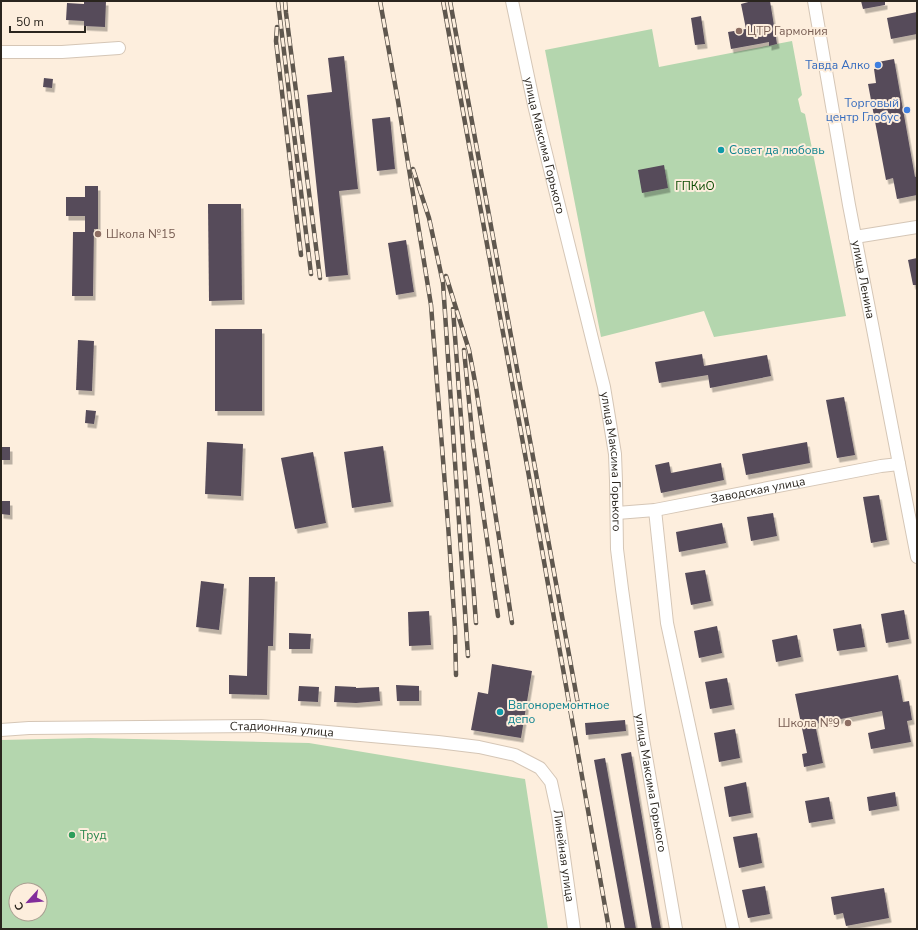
<svg xmlns="http://www.w3.org/2000/svg" width="918" height="930" font-family="'Nunito Sans',sans-serif">
<defs>
<filter id="shadow"><feDropShadow dx="2.5" dy="4.5" stdDeviation="0" flood-color="#0004"/></filter>
</defs>
<rect width="100%" height="100%" fill="#fdeedd"/>
<g fill="#b4d6ae" fill-rule="evenodd">
<polygon points="652,29 659,67 792,41 802,95 798,99 801,112 805,114 846,316 714,337 704,311 601,337 545,50"/>
<path d="M90,738L309,743L525,779L548,929H1V740ZM16,890H40V914H16Z"/>
</g>
<g fill="#564b5a" filter="url(#shadow)">
<polygon points="84,1 106,1 105,27 84,26 84,21 66,20 67,3 84,4"/>
<polygon points="752,1 770,1 777,44 769,46 769,42 731,49 728,32 746,29 741,4"/>
<polygon points="861,1 885,1 885,5 863,9"/>
<polygon points="917,12 917,34 891,39 887,18"/>
<polygon points="701,16 705,44 695,45 691,18"/>
<polygon points="344,56 358,189 339,191 348,275 326,277 307,95 332,92 328,58"/>
<polygon points="894,59 915,177 917,176 917,195 897,199 893,178 886,180 868,84 876,83 874,69 879,68 878,62"/>
<polygon points="44,78 53,79 52,88 43,87"/>
<polygon points="390,117 395,169 377,171 372,119"/>
<polygon points="664,165 668,188 642,193 638,170"/>
<polygon points="85,186 98,186 98,229 94,229 93,296 72,296 73,232 85,232 85,216 66,216 66,197 85,197"/>
<polygon points="208,204 241,204 242,300 209,301"/>
<polygon points="406,240 414,292 396,295 388,243"/>
<polygon points="917,258 917,285 913,285 908,260"/>
<rect x="215" y="329" width="47" height="82"/>
<polygon points="78,340 94,341 92,391 76,390"/>
<polygon points="702,354 704,366 767,355 771,376 710,388 708,375 659,383 655,362"/>
<polygon points="844,397 855,455 837,458 826,400"/>
<polygon points="86,410 96,411 94,424 85,423"/>
<polygon points="207,442 243,444 241,496 205,494"/>
<polygon points="807,442 810,463 746,475 742,454"/>
<polygon points="383,446 391,502 352,508 344,452"/>
<rect x="1" y="447" width="9" height="13"/>
<polygon points="313,452 326,523 295,529 281,458"/>
<polygon points="669,462 671,473 721,463 724,480 661,493 655,465"/>
<polygon points="879,495 887,540 871,543 863,497"/>
<polygon points="1,501 10,501 10,515 1,514"/>
<polygon points="773,513 777,536 751,541 747,517"/>
<polygon points="722,523 726,543 679,552 676,532"/>
<polygon points="705,570 711,601 691,605 685,573"/>
<polygon points="249,577 275,577 273,646 268,646 267,695 229,694 229,675 247,676"/>
<polygon points="201,581 224,584 219,630 196,627"/>
<polygon points="904,610 909,639 886,643 881,614"/>
<polygon points="429,611 431,645 409,646 408,612"/>
<polygon points="861,624 865,647 837,651 833,629"/>
<polygon points="717,626 722,653 699,658 694,631"/>
<polygon points="289,633 311,634 310,649 289,649"/>
<polygon points="797,635 801,657 776,662 772,640"/>
<polygon points="492,664 532,671 521,738 471,730 478,692 488,694"/>
<polygon points="898,675 903,702 909,701 912,720 907,721 911,742 871,749 868,733 885,729 882,711 815,724 823,763 804,767 802,754 807,753 795,694"/>
<polygon points="727,678 732,705 710,709 705,682"/>
<polygon points="396,685 419,686 419,701 397,701"/>
<polygon points="299,686 319,687 318,702 298,701"/>
<polygon points="335,686 356,687 356,688 379,687 380,701 356,703 334,702"/>
<polygon points="625,720 626,731 586,735 585,723"/>
<polygon points="735,729 740,758 719,762 714,733"/>
<polygon points="631,752 653,882 661,929 652,929 621,754"/>
<polygon points="605,758 636,929 625,929 594,760"/>
<polygon points="746,782 751,813 729,817 724,787"/>
<polygon points="895,792 897,806 869,811 867,797"/>
<polygon points="829,797 833,819 809,823 805,801"/>
<polygon points="757,833 762,863 739,868 733,837"/>
<polygon points="765,886 770,914 748,918 742,890"/>
<polygon points="884,888 889,918 846,926 843,913 834,915 831,897"/>
</g>
<g fill="none" stroke-linecap="round" stroke-linejoin="round">
<g stroke="#d5c6b6" stroke-width="14">
<g id="minor">
<path id="s1" d="M512,1L534,105L604,387L615,454L616,481L617,549L622,589L643,739L676,929"/>
<path id="s2" d="M814,1L849,205L917,557"/>
<polyline points="1,52 62,52 119,48"/>
<polyline points="855,237 917,227"/>
<polyline points="655,510 667,623 733,929"/>
<path id="s3" d="M617,513L655,510L881,466L899,464"/>
<path id="s4" d="M1,730L29,728L261,726L438,742L479,747L515,755L540,768L551,782L558,814L574,929"/>
</g>
</g>
<use href="#minor" stroke="#fff" stroke-width="12"/>
<g stroke="#5f574e" stroke-width="4.5">
<g id="rail">
<polyline points="285,1 286,13 320,278"/>
<polyline points="380,1 398,101 431,305 448,524 455,629 456,675"/>
<polyline points="443,1 528,471 609,929"/>
<polyline points="450,1 578,704"/>
<polyline points="278,2 311,274"/>
<polyline points="277,27 276,41 301,255"/>
<polyline points="413,169 429,218 443,283 468,656"/>
<polyline points="446,276 469,350 476,387 512,623"/>
<polyline points="453,309 476,623"/>
<polyline points="464,350 473,442 498,616"/>
</g>
</g>
<use href="#rail" stroke="#fdeedd" stroke-width="3" stroke-dasharray="9" stroke-linecap="butt"/>
</g>
<g fill="#8d6e63" stroke="#fdeedd" stroke-width="1.5">
<circle cx="739" cy="31" r="4"/>
<circle cx="98" cy="234" r="4"/>
<circle cx="848" cy="723" r="4"/>
</g>
<g fill="#3f7fe0" stroke="#fdeedd" stroke-width="1.5">
<circle cx="878" cy="65" r="4"/>
<circle cx="907" cy="110" r="4"/>
</g>
<g fill="#0f9aa8" stroke="#fdeedd" stroke-width="1.5">
<circle cx="721" cy="150" r="4"/>
<circle cx="500" cy="712" r="4"/>
</g>
<circle fill="#2e9e5b" stroke="#fdeedd" stroke-width="1.5" cx="72" cy="835" r="4"/>
<g text-anchor="middle" dominant-baseline="central" stroke-width="4" stroke-linejoin="round" paint-order="stroke">
<g font-size="12" fill="#785e54" stroke="#fdeedd" text-anchor="start">
<text x="747" y="31">ЦТР Гармония</text>
<text x="106" y="234">Школа №15</text>
<text x="840" y="723" text-anchor="end">Школа №9</text>
</g>
<g font-size="12" fill="#366cbe" stroke="#fdeedd" text-anchor="end">
<text x="870" y="65">Тавда Алко</text>
<text x="899" y="103">Торговый<tspan x="899" dy="14">центр Глобус</tspan></text>
</g>
<g font-size="12" fill="#2a251e" stroke="#fdeedd">
<text stroke="none"><textPath href="#s1" startOffset="148">улица Максима Горького</textPath></text>
<text stroke="none"><textPath href="#s2" startOffset="283">улица Ленина</textPath></text>
<text stroke="none"><textPath href="#s1" startOffset="472">улица Максима Горького</textPath></text>
<text stroke="none"><textPath href="#s3" startOffset="143">Заводская улица</textPath></text>
<text stroke="none"><textPath href="#s4" startOffset="281">Стадионная улица</textPath></text>
<text stroke="none"><textPath href="#s1" startOffset="796">улица Максима Горького</textPath></text>
<text stroke="none"><textPath href="#s4" startOffset="637">Линейная улица</textPath></text>
</g>
<g font-size="12" fill="#0d838f" stroke="#fdeedd" text-anchor="start">
<text x="729" y="150">Совет да любовь</text>
<text x="508" y="705">Вагоноремонтное<tspan x="508" dy="14">депо</tspan></text>
</g>
<g font-size="12" fill="#094a00" stroke="#fdeedd">
<text x="695" y="186">ГПКиО</text>
</g>
<g font-size="12" fill="#27864d" stroke="#fdeedd" text-anchor="start">
<text x="80" y="835">Труд</text>
</g>
</g>
<rect width="918" height="930" fill="none" stroke="#2a251e" stroke-width="4"/>
<g transform="translate(28 902) rotate(243)"><circle r="19" fill="#fdeedd" stroke="#a99e91"/>
<path d="M0-3L7 15L0 10L-7 15Z" fill="#822d9b"/>
<text y="-6" font-size="11" font-weight="bold" text-anchor="middle" fill="#2a251e">С</text>
</g>
<path d="M10 26v6h75v-6" fill="none" stroke="#2a251e" stroke-width="2"/>
<text x="16" y="26" font-size="12" fill="#2a251e" stroke="#fdeedd" stroke-width="3" paint-order="stroke">50 m</text>
</svg>
